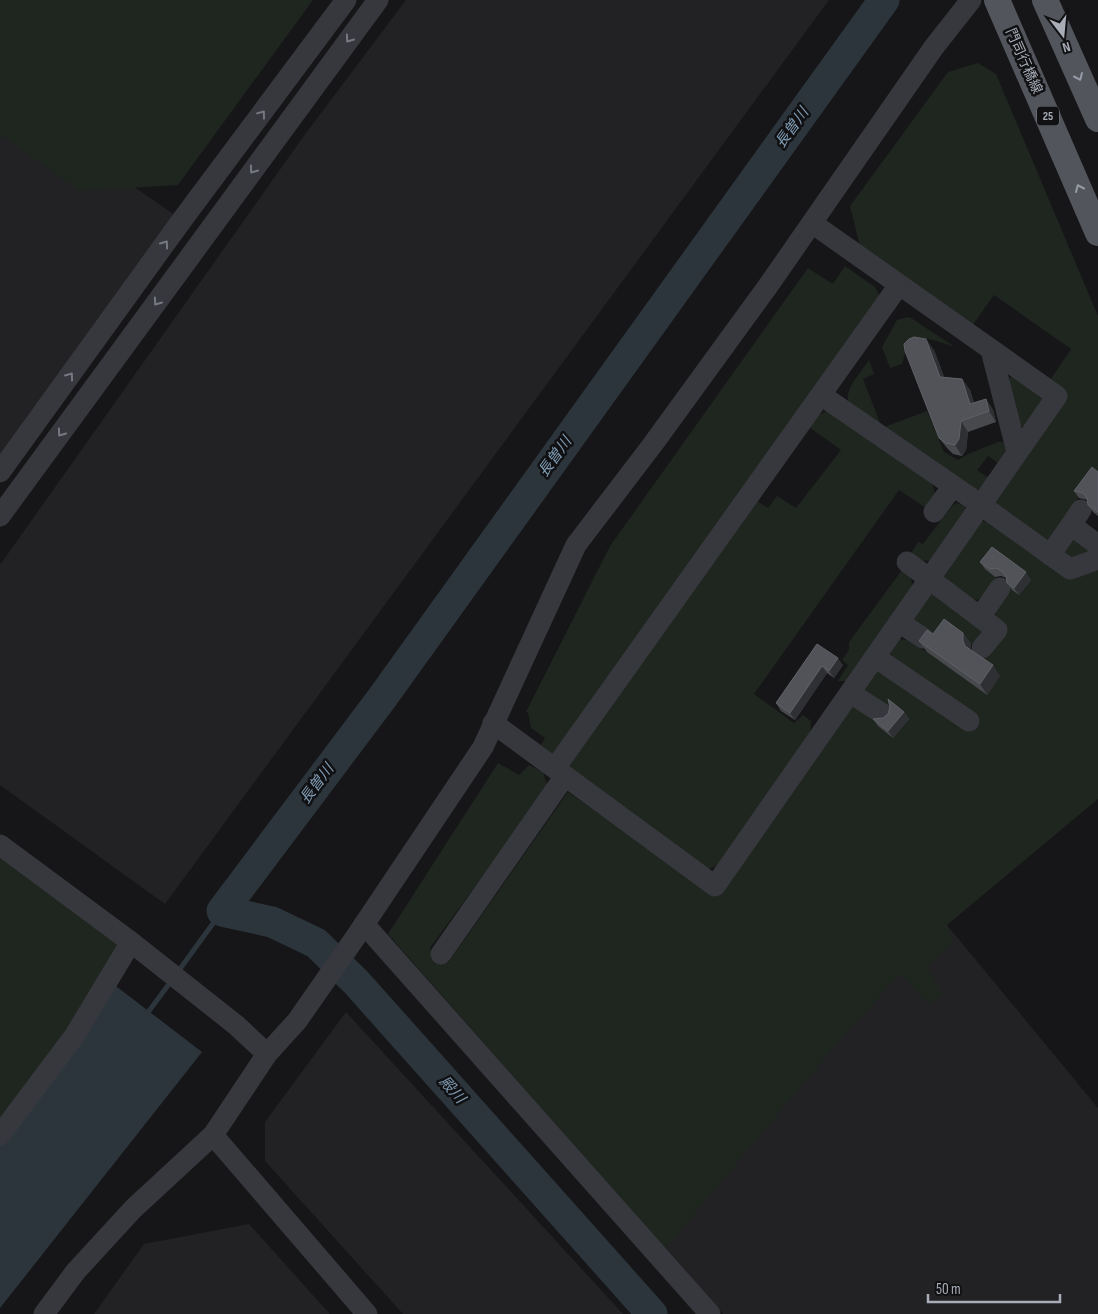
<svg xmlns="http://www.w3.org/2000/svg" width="1098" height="1314" font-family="'Sofia Sans Condensed','Noto Sans JP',sans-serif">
<rect width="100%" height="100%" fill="#161618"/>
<g fill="#222225">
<polygon points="406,0 829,0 165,904 0,785 0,565 303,137"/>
<polygon points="0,94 182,220 0,472"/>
<polygon points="947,925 1098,1108 1098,1314 723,1314 639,1218"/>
<polygon points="346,1012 623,1314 403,1314 265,1161 265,1122"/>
<polygon points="249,1224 330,1314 94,1314 144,1244"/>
</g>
<g fill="#1e261f">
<polygon points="0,0 313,0 178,185 79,191 0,134"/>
<polygon points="978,63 996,74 1098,316 1098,475 1077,500 1046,548 994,507 996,497 1062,400 1048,383 1071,349 994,295 970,329 861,250 850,206 948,72"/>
<polygon points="845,266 875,287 879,294 878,303 553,757 537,752 545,738 531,728 528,712 526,712 610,546 808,268 833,284"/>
<path d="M907,317L911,318L955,347C927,339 912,327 902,364L890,368L882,347L897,320Z"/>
<path d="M869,360L874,374L863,379L882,428L927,411L944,452L958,460L968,454L998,442H1003C1011,450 1006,457 1001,465L988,456L977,470L990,479C984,487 978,493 967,490L851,407C840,392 861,373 869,360Z"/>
<polygon points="1012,376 1041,392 1044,402 1026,426 1022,426 1018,422 1007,381"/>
<polygon points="827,411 932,481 935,496 926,508 899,490 754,694 794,723 803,715 811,721 810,737 720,863 714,867 707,869 570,771 569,764 757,501 768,508 777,496 796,508 841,450 809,427 815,417"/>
<path d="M957,503L965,506L966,510L935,558C925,563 919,561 910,555L918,542L923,544L952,506Z"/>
<polygon points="980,521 991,522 1070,577 1098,569 1098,799 947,925 954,942 927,966 943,995 928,1004 900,974 841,1039 665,1249 388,934 498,763 519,775 529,765 543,772 548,787 430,948 434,959 448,963 568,792 717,897 845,707 856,705 889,711 864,695 864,682 869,675 895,661 890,652 899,639 907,640 927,652 987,695 1000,676 981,663 1007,628 997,618 994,611 1008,586 1019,595 1030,580 986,569 998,579 978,600 972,599 943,577"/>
<polygon points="1071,537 1095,549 1078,561 1057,553"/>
<polygon points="902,570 910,575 913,588 848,681 838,681 848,665 842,660 849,650 849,642"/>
<path d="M937,592L983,631L973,645L951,630L941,645L912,623C919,608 920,594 937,592Z"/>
<polygon points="0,845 131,942 0,1135"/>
</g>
<polygon fill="#2c353c" points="108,980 202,1052 0,1308 0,1135"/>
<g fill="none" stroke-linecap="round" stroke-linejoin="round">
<g stroke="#2c353c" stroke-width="5">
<polyline points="177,973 222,911"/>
<polyline points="146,1015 172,980"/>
</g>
<polyline stroke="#2c353c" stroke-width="31" points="652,1314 356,982 316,943 272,922 222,911 382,698 884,0"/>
<g stroke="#37383d" stroke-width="21">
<polyline points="991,350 1017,452"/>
<polyline points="821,395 981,505 1070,569 1098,559"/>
<polyline points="0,472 182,220 346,0"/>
<polyline points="934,512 953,486"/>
<polyline points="0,516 378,0"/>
<polyline points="1071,525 1081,510"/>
<polyline points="1050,555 1071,525 1098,545"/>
<polyline points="907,562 997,630 982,648"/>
<polyline points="980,617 1000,588"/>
<polyline points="899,622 923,638"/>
<polyline points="875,657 969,721"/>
<polyline points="850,693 883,714"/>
<polyline points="493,723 715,886 1057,396 812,223"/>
<polyline points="555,768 899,285"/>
<polyline points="0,845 131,942 236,1025 267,1054"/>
<polyline points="364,924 710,1314"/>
<polyline points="441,954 565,776"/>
<polyline points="0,1135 75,1035 131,942"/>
<polyline points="213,1135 367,1314"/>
<polyline points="44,1314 76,1271 133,1209 213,1135 267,1054 297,1021 357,935 483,747 576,545 653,444 768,286 934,47 971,0"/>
</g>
<g stroke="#53555c" stroke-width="26">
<polyline points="997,0 1098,233"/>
<polyline points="1045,0 1098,119"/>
</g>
</g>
<g fill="#47494d">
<polygon points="934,350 944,377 962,379 970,390 974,403 986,399 993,410 996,422 968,432 966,450 962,456 953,454 947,448 939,438"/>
<polygon points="1098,472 1098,516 1093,512 1088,505 1088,500 1079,498 1074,491"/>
<polygon points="980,562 1031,580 1019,595 1012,590 1007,583 1007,578 1001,576 995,577 985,569"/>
<polygon points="963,633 971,644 970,649 1000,676 987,695 927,652 919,641 933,634"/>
<polygon points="817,644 843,665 834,678 827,673 795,720 781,711 776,703"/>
<polygon points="904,712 909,719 893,738 878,726 873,719 883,718"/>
</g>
<g fill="#2f3033">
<polygon points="926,339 934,350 948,387 940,377"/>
<polygon points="962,379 970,390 978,414 970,404"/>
<polygon points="986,399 993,410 996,422 989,411"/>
<polygon points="961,421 968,432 966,450 962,456 955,445"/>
<polygon points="1026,572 1031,580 1019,595 1014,588"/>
<polygon points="963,633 971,644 970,652 965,646 963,641"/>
<polygon points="838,658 843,665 834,678 829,671"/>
<polygon points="993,665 1000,676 987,695 980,684"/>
<polygon points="822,666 827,673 795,720 790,713"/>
<polygon points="904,712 909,719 893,738 888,731"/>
</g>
<g fill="#525359" stroke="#5f6168">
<polygon points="914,337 926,339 940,377 962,379 970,404 986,399 989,411 961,421 959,439 955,445 946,443 939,438 905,351 904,344 909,339"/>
<polygon points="1092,467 1098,472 1098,512 1088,505 1087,498 1083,493 1074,491"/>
<polygon points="992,547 1026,572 1014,588 1007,583 1006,576 1002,571 996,568 990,569 980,562"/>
<polygon points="944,619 963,633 963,641 965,646 993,665 980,684 919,641 927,630 933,634"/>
<polygon points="817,644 838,658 829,671 822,666 790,713 776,703"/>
<polygon points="888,699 904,712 888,731 873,719 883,718 888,714 890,707"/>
</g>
<defs><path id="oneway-chevron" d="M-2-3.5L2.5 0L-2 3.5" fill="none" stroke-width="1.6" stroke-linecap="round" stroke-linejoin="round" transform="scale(1.25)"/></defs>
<g stroke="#757881">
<use href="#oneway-chevron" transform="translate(349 39) rotate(126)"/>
<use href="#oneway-chevron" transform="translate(262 114) rotate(-53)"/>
<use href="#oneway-chevron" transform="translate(253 170) rotate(126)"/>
<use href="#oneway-chevron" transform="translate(165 244) rotate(-54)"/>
<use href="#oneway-chevron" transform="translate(157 302) rotate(126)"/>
<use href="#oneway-chevron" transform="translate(70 376) rotate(-54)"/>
<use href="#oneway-chevron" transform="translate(61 433) rotate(126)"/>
</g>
<g stroke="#979ba6">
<use href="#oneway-chevron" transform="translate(1079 77) rotate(66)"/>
<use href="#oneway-chevron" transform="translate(1079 188) rotate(-114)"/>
</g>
<g text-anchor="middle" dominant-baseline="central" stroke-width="5" stroke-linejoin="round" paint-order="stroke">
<rect fill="#111113" stroke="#7b7e86" stroke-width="1" x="1037" y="106.5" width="22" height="19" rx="4"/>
<g font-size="12" font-weight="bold" fill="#a8adb8">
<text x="1048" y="116">25</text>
</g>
<g font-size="14" fill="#a8adb8" stroke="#111113">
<text transform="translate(1024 61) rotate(66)">門司行橋線</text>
</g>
<g font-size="15" font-style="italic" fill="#7f9bb3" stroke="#111113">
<text transform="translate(792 128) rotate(-54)">長曽川</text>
<text transform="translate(555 457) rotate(-54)">長曽川</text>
<text transform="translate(317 784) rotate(-53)">長曽川</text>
<text transform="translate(452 1090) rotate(48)">殿川</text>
</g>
</g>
<g transform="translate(1063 35) rotate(164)" stroke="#111113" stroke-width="4" paint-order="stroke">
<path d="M0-4L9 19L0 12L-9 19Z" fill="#a8adb8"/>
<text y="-8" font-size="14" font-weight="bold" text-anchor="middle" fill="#a8adb8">N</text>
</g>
<path d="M928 1294v8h132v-8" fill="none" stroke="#a8adb8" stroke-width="2.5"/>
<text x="936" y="1294" font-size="15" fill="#a8adb8" stroke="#111113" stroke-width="4" paint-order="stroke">50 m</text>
</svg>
